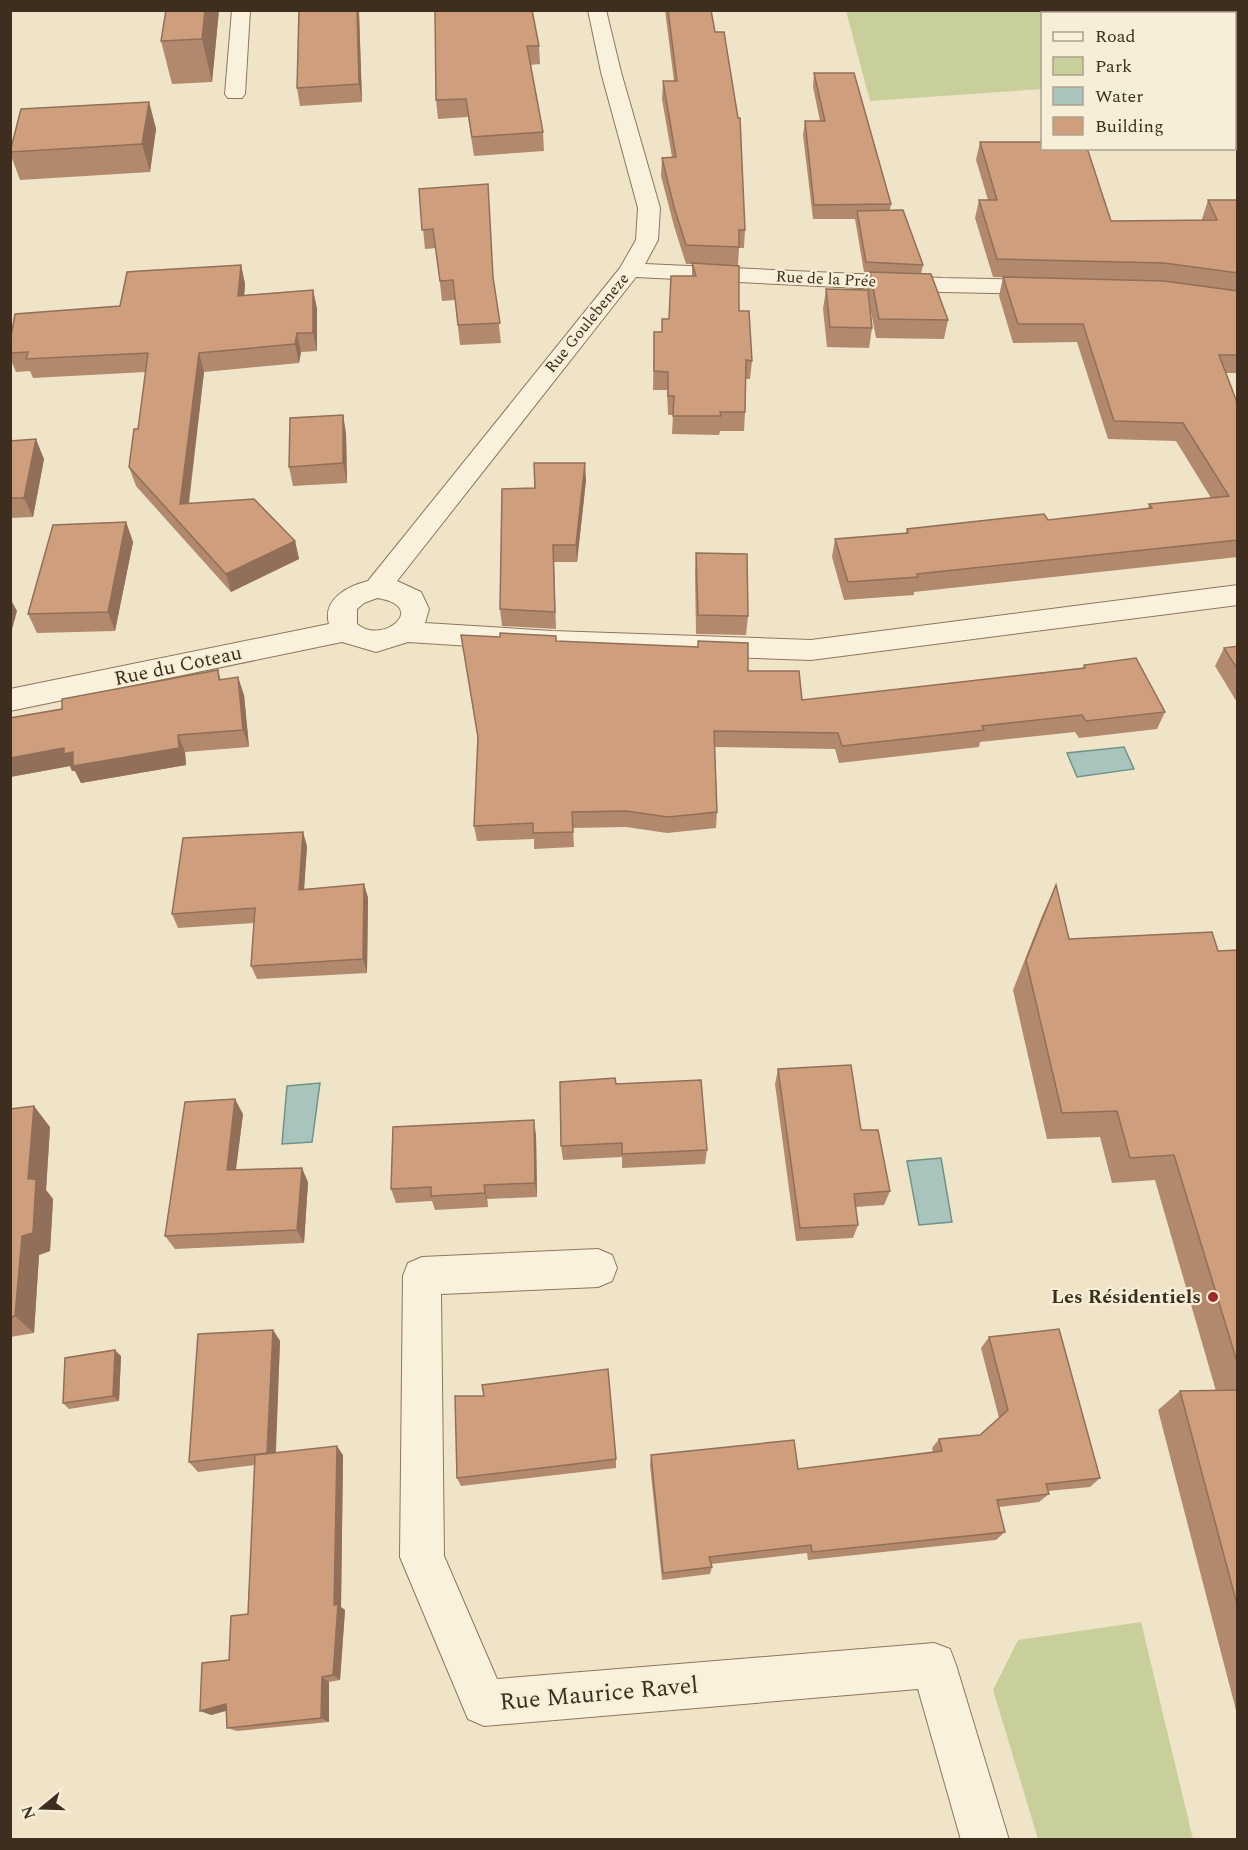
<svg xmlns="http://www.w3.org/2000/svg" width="1248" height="1850" font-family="Spectral,serif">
<rect width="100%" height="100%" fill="#f0e4c8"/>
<g fill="#c9cf9b">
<polygon points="846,11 1237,11 1237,76 1235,76 1234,14 1042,14 1042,89 870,101"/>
<polygon points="1141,1622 1193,1839 1038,1839 993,1690 1018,1640"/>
</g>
<g fill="#a9c4bc" stroke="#6f938a" stroke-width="1.5">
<polygon points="1124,747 1134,769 1077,777 1067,753"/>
<polygon points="320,1083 312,1142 282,1144 287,1086"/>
<polygon points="941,1158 952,1222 919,1225 907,1161"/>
</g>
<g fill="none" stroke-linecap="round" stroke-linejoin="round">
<g stroke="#8d765c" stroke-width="2">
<g id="street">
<polygon points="232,10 250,10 245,94 242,98 228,98 225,94"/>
<path d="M588,10H606L621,72L660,208L658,240L645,264L942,278L1044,280L1052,282L1055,287L1052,292L1044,294L942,292L636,277L397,581L421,592L429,609L425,623L552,631L811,640L1238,585V605L811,660L552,651L408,642L376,652L342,642L10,711V689L329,624C322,599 348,586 368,581L620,268L636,240L638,208L601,72ZM377,598C430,606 383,646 357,624V609L364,603Z"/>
<polygon points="598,1249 612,1255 617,1268 612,1281 598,1287 441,1294 444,1556 497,1679 934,1643 950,1649 956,1665 1009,1840 961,1840 918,1689 484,1726 468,1719 400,1557 403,1276 408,1263 422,1257"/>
</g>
</g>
<use href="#street" fill="#faf1dc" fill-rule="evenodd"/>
</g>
<g fill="#b2896c">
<polygon points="166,10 219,10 212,82 172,84 161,41"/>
<polygon points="359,10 362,102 300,106 297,88"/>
<polygon points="665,10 711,10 745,230 744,248 739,248 738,265 739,311 752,361 750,379 745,379 745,412 744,431 720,431 719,435 672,434 673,415 668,415 667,390 653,390 654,332 662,332 692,276 692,264 686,264 674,226 661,176 662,158 672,157 662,99 663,81 674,81"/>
<polygon points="435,11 539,46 540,64 530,65 543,132 544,151 474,156 468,117 438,119 436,100"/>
<polygon points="814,73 891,204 890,210 923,265 921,274 948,320 944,339 876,338 868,296 872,328 869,348 827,347 823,309 826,289 868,290 870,272 864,272 855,219 813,219 803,135 805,121 820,121 813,87"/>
<polygon points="149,102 156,129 150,172 20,180 10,153 10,150"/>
<polygon points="980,142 1111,221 1202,220 1202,219 1208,200 1238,200 1238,373 1226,373 1238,405 1238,557 914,592 914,595 844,600 832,557 835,539 906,533 907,529 1048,520 1148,508 1149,504 1211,498 1176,441 1108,439 1077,342 1013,343 999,296 1003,277 1159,281 993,277 975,218 979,200 988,200 976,160"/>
<polygon points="419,189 494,282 501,343 460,345 455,300 442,301 436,248 425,249"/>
<polygon points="241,265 245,284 244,295 313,290 317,309 317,351 301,352 299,363 204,372 189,504 295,541 299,559 231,592 136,486 129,467 138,429 146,372 33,378 30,371 16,372 10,358 10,342"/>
<polygon points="343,415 346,434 347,483 293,486 289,467"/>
<polygon points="10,441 44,459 33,517 10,518"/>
<polygon points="586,480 577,562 554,562 556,629 502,626 500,609 535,488"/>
<polygon points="126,522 133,542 115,631 37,633 28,614"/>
<polygon points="696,554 748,616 746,635 696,634 695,573"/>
<polygon points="461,635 556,641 748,671 802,700 1083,669 1084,665 1165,712 1157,729 1079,738 1075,732 980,742 979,747 839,763 835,749 715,747 717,812 716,828 667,833 626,827 573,828 574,847 534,849 534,839 477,841 474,826 478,740"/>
<polygon points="1238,646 1238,704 1215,666 1224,648"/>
<polygon points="218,670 221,680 244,695 249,747 185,752 186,765 81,783 75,771 72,771 70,766 10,777 10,718 62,709"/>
<polygon points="307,846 304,889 364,884 368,898 367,973 257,979 251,966 254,923 178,928 172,914"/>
<polygon points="1056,885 1069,939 1218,951 1238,950 1238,1718 1158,1410 1180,1391 1216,1391 1155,1180 1112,1183 1100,1137 1047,1139 1013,990 1042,916"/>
<polygon points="778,1069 890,1191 884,1205 855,1207 858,1225 853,1238 796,1241 775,1084"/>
<polygon points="616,1084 707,1150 705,1164 622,1168 622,1157 563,1160 561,1146"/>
<polygon points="10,1109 50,1127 46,1190 53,1199 50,1251 39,1255 34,1333 10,1337"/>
<polygon points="243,1114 236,1169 308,1182 304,1243 175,1249 165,1236"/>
<polygon points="536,1135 537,1197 487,1199 488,1207 435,1210 432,1201 396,1203 391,1189"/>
<polygon points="273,1330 280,1341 276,1453 343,1455 341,1607 345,1610 340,1680 329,1682 329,1722 237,1731 227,1728 226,1711 211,1715 229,1660 248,1614 255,1465 198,1472 189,1462"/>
<polygon points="989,1337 1100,1478 1090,1487 1048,1491 1049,1494 1039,1502 999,1507 1005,1532 996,1540 808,1560 807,1553 711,1564 712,1567 710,1574 662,1580 650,1465 651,1455 798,1469 933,1452 932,1448 939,1439 980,1435 999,1418 981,1348"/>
<polygon points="121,1356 119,1401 69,1409 63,1403"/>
<polygon points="616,1459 616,1468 461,1486 457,1478"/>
</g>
<g fill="#916f58">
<polygon points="205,10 219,10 212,82 202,39"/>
<polygon points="357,10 359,10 359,12 362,102 359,84"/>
<polygon points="149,102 156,129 150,172 142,144"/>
<polygon points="241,265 245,284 243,314 238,296"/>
<polygon points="313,290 317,309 317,351 313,333"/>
<polygon points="297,333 301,352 299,363 295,344"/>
<polygon points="199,353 204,372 186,523 180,504"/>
<polygon points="343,415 346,434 347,483 343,463"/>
<polygon points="36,439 44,459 33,517 24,498"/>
<polygon points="585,463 586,480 577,562 576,545"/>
<polygon points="126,522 133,542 115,631 108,612"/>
<polygon points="295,541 299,559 231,592 226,574"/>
<polygon points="10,598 17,611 10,637"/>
<polygon points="238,677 244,695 249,747 243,730"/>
<polygon points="178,735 185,752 186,765 81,783 75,771 72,771 70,766 10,777 10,758 64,748"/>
<polygon points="303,832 307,846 303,904 299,890"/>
<polygon points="364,884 368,898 367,973 363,959"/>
<polygon points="235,1099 243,1114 234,1184 227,1170"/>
<polygon points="34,1106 50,1127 46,1190 53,1199 50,1251 39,1255 34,1333 15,1316"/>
<polygon points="534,1120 536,1135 537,1197 535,1183"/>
<polygon points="302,1168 308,1182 304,1243 297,1230"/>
<polygon points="484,1185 487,1199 488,1207 485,1193"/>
<polygon points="273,1330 280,1341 275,1463 267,1453"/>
<polygon points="115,1350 121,1356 119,1401 113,1396"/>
<polygon points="337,1446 343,1455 341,1607 345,1610 340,1680 333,1675"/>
<polygon points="322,1677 329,1682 329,1722 321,1718"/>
<polygon points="226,1704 235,1708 211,1715 200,1711"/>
</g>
<g fill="#cf9f7d" stroke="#916f58" stroke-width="1.5">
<polygon points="166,10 205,10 202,39 161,41"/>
<polygon points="299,10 357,10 359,84 297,88"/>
<polygon points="532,10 539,46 527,46 543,132 472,137 466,99 436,100 435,11"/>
<polygon points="668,10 711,10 715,32 724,32 738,118 740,118 745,230 739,230 739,247 686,245 674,207 662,158 676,157 663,81 677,81"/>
<polygon points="814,73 854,73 891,204 814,205 805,121 825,121"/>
<polygon points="149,102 142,144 10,152 21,109"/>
<polygon points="980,142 1042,142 1042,148 1087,148 1111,221 1217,220 1208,200 1238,200 1238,273 1164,263 997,259 979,200 997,200"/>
<polygon points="488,184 493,277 500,323 458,325 453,280 440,281 433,229 422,230 419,189"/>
<polygon points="903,210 923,265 866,262 857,211"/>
<polygon points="692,263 739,266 739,311 749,311 752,361 746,360 745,412 720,412 721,416 673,416 674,396 668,396 668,372 654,371 654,332 662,332 662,319 669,319 671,276 696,276"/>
<polygon points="241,265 238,296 313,290 313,333 297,333 295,344 199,353 180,504 254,499 295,541 226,574 129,467 134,429 138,429 148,353 26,359 28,352 10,353 10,342 15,314 120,306 127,272 140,271"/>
<polygon points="870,272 931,274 948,320 879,319"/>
<polygon points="1003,277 1164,281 1238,291 1238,355 1219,355 1238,405 1238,540 917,574 918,577 848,582 835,539 908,533 907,529 1044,514 1048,520 1152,508 1149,504 1229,496 1183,423 1114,421 1083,324 1018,324"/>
<polygon points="826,289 868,290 872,328 830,327"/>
<polygon points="343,415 343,463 289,467 290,418"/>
<polygon points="36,439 24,498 10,498 10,441"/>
<polygon points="534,463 585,463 576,545 553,545 555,612 500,609 502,489 535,488"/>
<polygon points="126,522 108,612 28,614 53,525"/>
<polygon points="696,553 747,554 748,616 698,615"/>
<polygon points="500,633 556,636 556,641 698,647 698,641 748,643 748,671 799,671 802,700 1085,668 1084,665 1136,658 1165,712 1086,721 1082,715 982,726 984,730 842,746 838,733 714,731 717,812 668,817 626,811 572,812 573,832 533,833 533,823 474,826 478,737 461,635 500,637"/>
<polygon points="1238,646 1238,670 1224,648"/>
<polygon points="218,670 219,680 238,677 243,730 178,735 179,748 73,766 73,752 64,754 64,748 10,758 10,718 62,709 62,699"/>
<polygon points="303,832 299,890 364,884 363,959 251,966 255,908 172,914 183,838"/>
<polygon points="1056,885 1069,939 1212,932 1218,951 1238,950 1238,1365 1174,1155 1130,1158 1117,1111 1062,1113 1026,960"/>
<polygon points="851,1065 861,1130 878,1130 890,1191 854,1194 858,1225 800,1228 778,1069"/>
<polygon points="615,1078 616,1084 701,1080 707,1150 622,1154 622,1143 561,1146 560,1082"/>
<polygon points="235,1099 227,1170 302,1168 297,1230 165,1236 185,1102"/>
<polygon points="34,1106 28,1179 36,1179 33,1233 22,1236 15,1316 10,1317 10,1109"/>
<polygon points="534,1120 535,1183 484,1185 485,1193 431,1196 431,1187 391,1189 393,1127"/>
<polygon points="1059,1329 1100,1478 1046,1484 1049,1494 997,1500 1005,1532 812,1552 811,1545 709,1557 712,1567 663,1573 651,1455 794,1440 798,1469 942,1451 939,1439 980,1435 1008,1410 989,1337"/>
<polygon points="273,1330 267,1453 189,1462 198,1334"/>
<polygon points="115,1350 113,1396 63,1403 65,1358"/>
<polygon points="608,1369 616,1459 457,1478 455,1396 484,1396 482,1385"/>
<polygon points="1238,1390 1238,1608 1180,1391"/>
<polygon points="337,1446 334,1605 338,1604 333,1675 322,1677 321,1718 227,1728 226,1704 200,1711 202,1663 229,1660 231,1616 248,1614 255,1455"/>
</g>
<circle fill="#9e2a2b" stroke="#f7eed8" stroke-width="2" cx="1213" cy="1297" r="6"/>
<g text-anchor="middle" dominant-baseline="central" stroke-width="4.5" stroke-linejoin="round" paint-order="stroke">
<g font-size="16" fill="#3d2e20" stroke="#f7eed8">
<text transform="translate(826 279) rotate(3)">Rue de la Prée</text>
<text transform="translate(587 323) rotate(-51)">Rue Goulebeneze</text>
</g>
<g font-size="20" fill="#3d2e20" stroke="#f7eed8">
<text transform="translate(178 666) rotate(-12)">Rue du Coteau</text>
</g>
<g font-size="20" font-weight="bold" fill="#3d2e20" stroke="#f7eed8" text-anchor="end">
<text x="1201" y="1297">Les Résidentiels</text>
</g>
<g font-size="24" fill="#3d2e20" stroke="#f7eed8">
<text transform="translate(599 1694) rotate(-5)">Rue Maurice Ravel</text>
</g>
</g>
<rect width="1248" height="1850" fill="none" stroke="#3d2e20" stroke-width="24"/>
<rect x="1041" y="12" width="195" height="138" fill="#f7eed8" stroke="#ada18e" stroke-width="1.5"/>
<rect x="1053" y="32" width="30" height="9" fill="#faf1dc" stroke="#ada18e" stroke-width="1.5"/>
<text x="1095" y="42" font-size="18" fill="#3d2e20">Road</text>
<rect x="1053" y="57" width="30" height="18" fill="#c9cf9b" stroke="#ada18e" stroke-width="1.5"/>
<text x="1095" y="72" font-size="18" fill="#3d2e20">Park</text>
<rect x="1053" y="87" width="30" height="18" fill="#a9c4bc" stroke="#ada18e" stroke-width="1.5"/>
<text x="1095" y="102" font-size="18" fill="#3d2e20">Water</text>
<rect x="1053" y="117" width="30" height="18" fill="#cf9f7d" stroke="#ada18e" stroke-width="1.5"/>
<text x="1095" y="132" font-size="18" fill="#3d2e20">Building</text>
<g transform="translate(42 1808) rotate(251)" stroke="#f7eed8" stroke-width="4.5" paint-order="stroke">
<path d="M0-4.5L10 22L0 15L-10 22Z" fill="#3d2e20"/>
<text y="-9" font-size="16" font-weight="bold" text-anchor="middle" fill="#3d2e20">N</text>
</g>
</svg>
